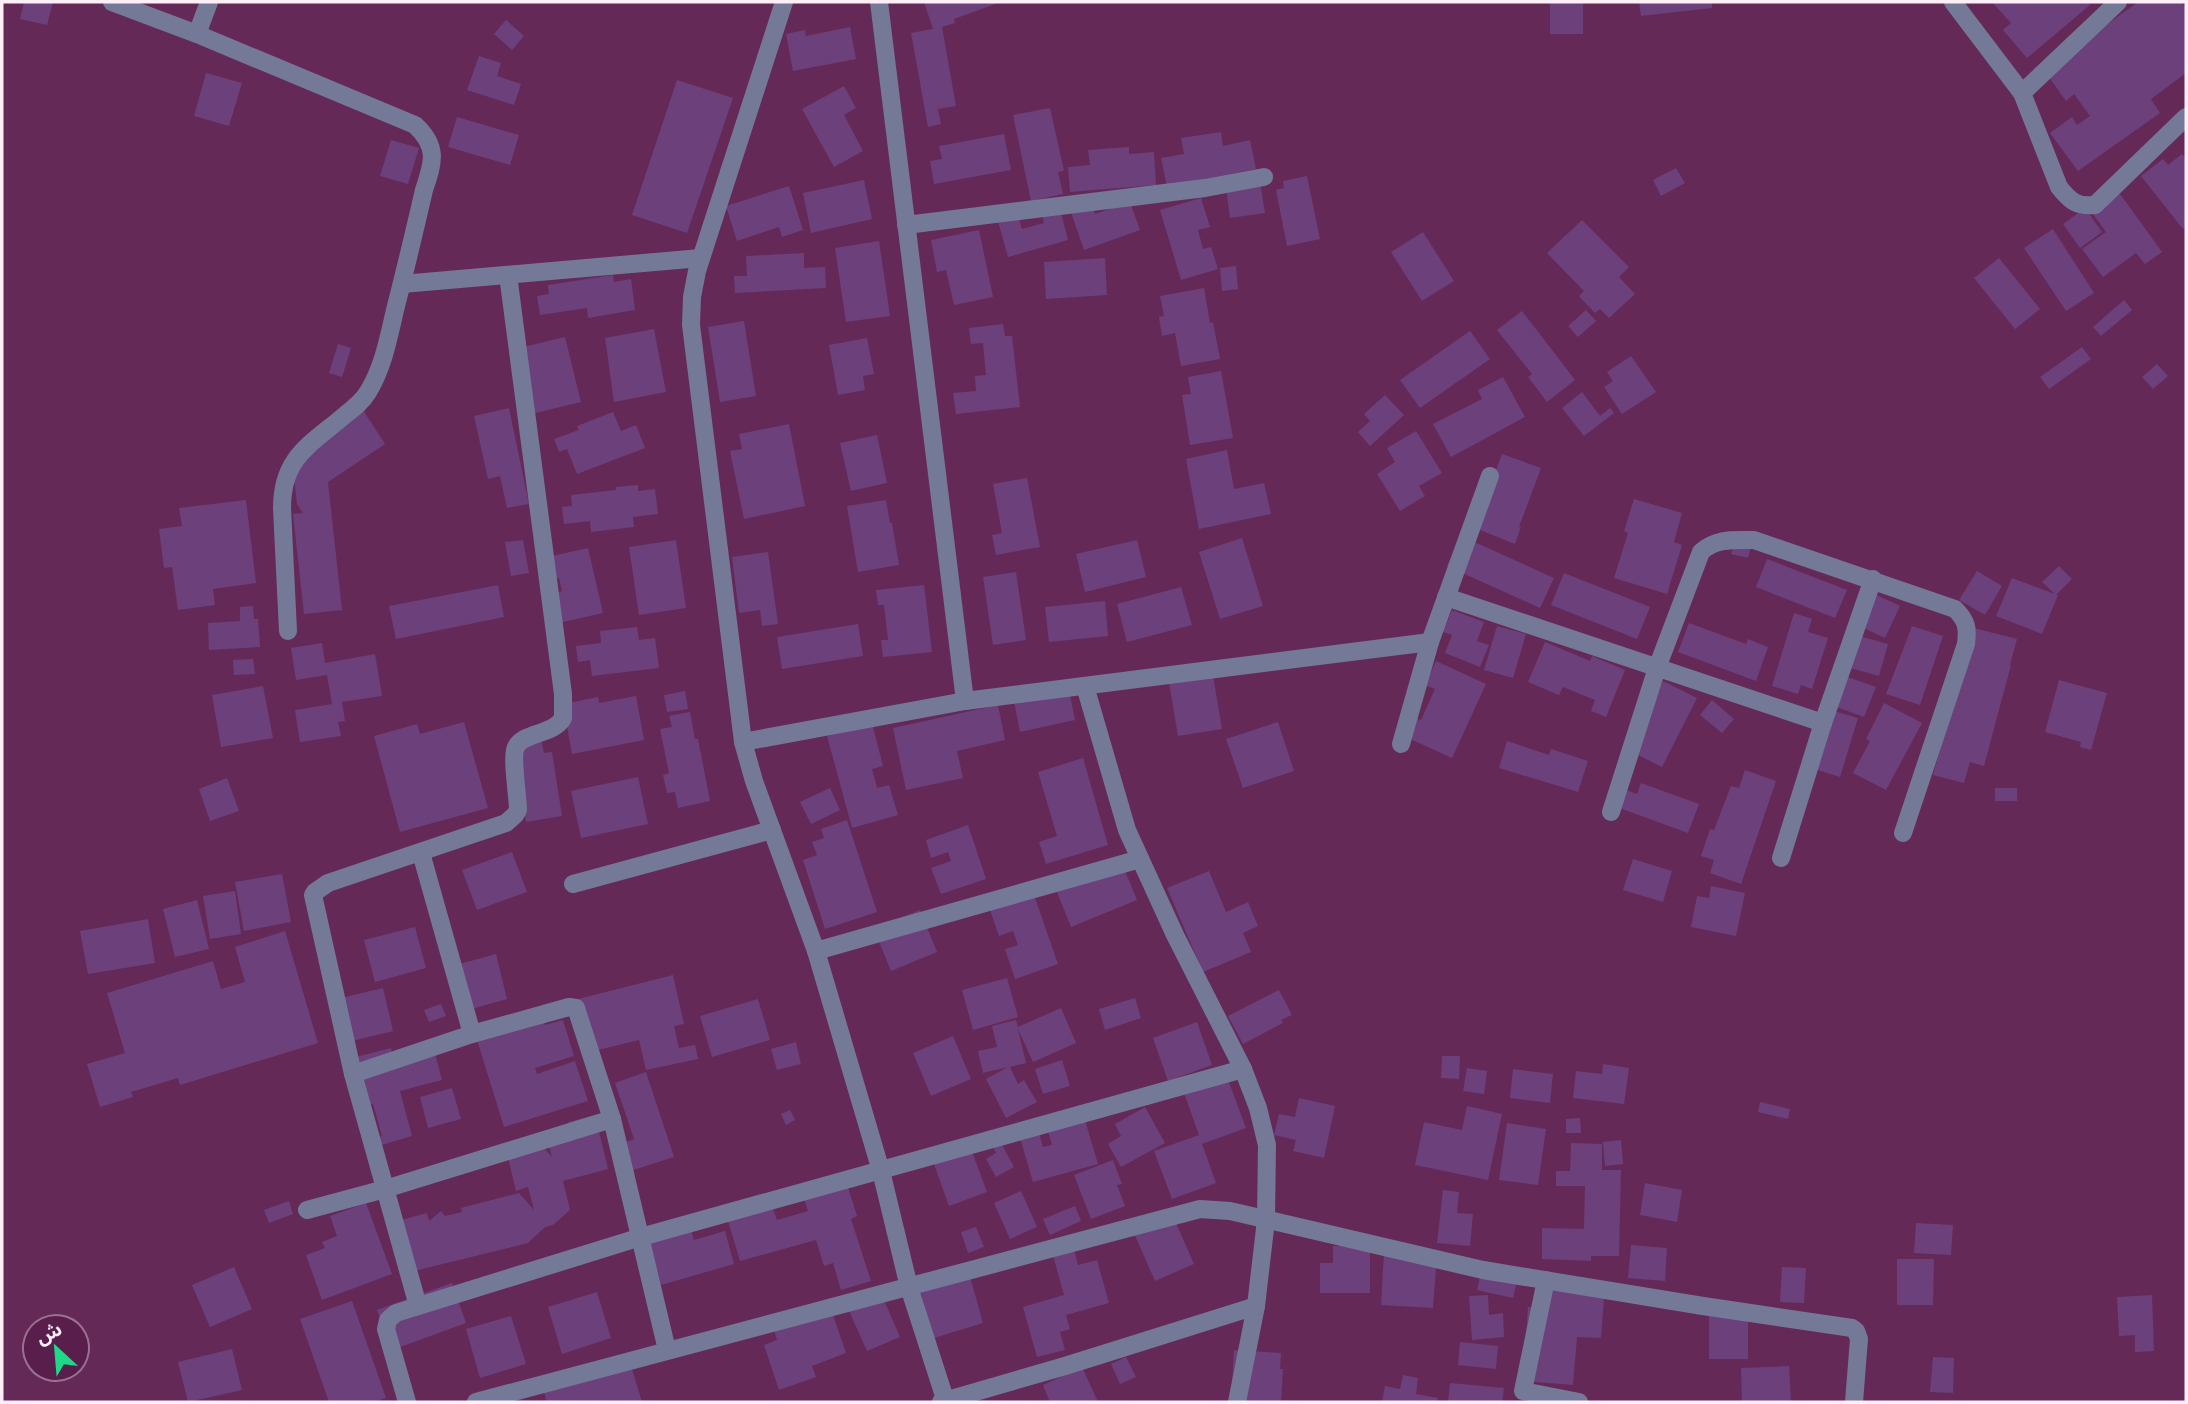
<svg xmlns="http://www.w3.org/2000/svg" width="2188" height="1404" font-family="Barlow,'Noto Sans Arabic',sans-serif">
<rect width="100%" height="100%" fill="#652957"/>
<g fill="#6c407b">
<polygon points="24,2 53,2 47,25 20,19"/>
<polygon points="924,2 1001,2 954,19 955,23 942,27 956,106 938,109 941,124 928,127 911,33 933,29"/>
<rect x="1550" y="2" width="33" height="32"/>
<polygon points="1639,2 1712,2 1712,8 1641,16"/>
<polygon points="1992,2 2087,2 2090,5 2027,58 2003,30 2011,23"/>
<polygon points="2138,2 2182,2 2186,8 2186,73 2151,99 2160,113 2078,171 2050,133 2072,117 2077,125 2090,116 2074,94 2066,101 2044,70"/>
<polygon points="506,20 524,36 512,50 494,34"/>
<polygon points="850,27 856,59 793,71 786,34 805,30 806,36"/>
<polygon points="479,56 501,63 497,76 521,84 514,105 467,90"/>
<polygon points="206,73 242,83 229,126 194,116"/>
<polygon points="677,80 733,98 687,233 632,215"/>
<polygon points="844,86 856,108 844,115 863,151 834,167 802,109"/>
<polygon points="1050,108 1064,171 1058,172 1063,194 1031,201 1013,115"/>
<polygon points="457,117 519,135 510,165 448,147"/>
<polygon points="1221,132 1223,146 1250,140 1256,169 1167,187 1161,158 1184,154 1181,138"/>
<polygon points="1004,134 1011,170 934,184 930,161 942,159 939,146"/>
<polygon points="391,140 419,148 408,184 380,176"/>
<polygon points="1129,147 1129,154 1154,152 1156,185 1070,192 1068,167 1090,165 1088,150"/>
<polygon points="2182,154 2186,159 2186,226 2183,229 2141,176 2163,159 2168,165"/>
<polygon points="1676,168 1685,183 1661,196 1653,180"/>
<polygon points="1307,176 1320,239 1287,246 1276,190 1284,188 1283,181"/>
<polygon points="864,180 872,219 811,233 803,193"/>
<polygon points="1260,182 1265,213 1230,218 1226,188"/>
<polygon points="789,186 803,230 782,237 779,227 737,241 726,206"/>
<polygon points="2115,187 2162,252 2145,264 2136,253 2103,277 2082,249 2106,232 2088,207"/>
<polygon points="1201,198 1210,227 1198,230 1203,249 1211,247 1218,269 1181,280 1160,210"/>
<polygon points="1130,202 1140,230 1084,250 1071,212 1092,205 1095,214"/>
<polygon points="2085,208 2102,232 2080,248 2063,224"/>
<polygon points="1060,209 1068,240 1008,257 998,221 1018,216 1022,229 1044,223 1042,214"/>
<polygon points="1582,220 1629,267 1619,277 1635,294 1609,318 1600,309 1595,313 1579,296 1584,291 1547,253"/>
<polygon points="2053,229 2094,293 2066,311 2024,248"/>
<polygon points="979,230 993,297 954,305 946,270 937,272 931,240"/>
<polygon points="1423,232 1454,281 1422,301 1391,252"/>
<polygon points="879,241 890,316 846,322 835,248"/>
<polygon points="804,253 804,268 825,267 826,288 735,293 734,276 747,276 746,256"/>
<polygon points="1105,258 1107,295 1046,299 1044,262"/>
<polygon points="1999,258 2040,309 2015,329 1974,278"/>
<polygon points="1236,266 1238,289 1222,291 1220,268"/>
<polygon points="613,275 614,282 631,279 635,310 588,318 587,308 540,315 537,296 549,294 548,285"/>
<polygon points="1204,288 1210,323 1213,322 1220,359 1181,366 1175,333 1162,336 1159,317 1164,316 1160,296"/>
<polygon points="2124,300 2132,310 2101,336 2093,327"/>
<polygon points="1586,310 1596,321 1578,337 1568,326"/>
<polygon points="1522,311 1575,380 1547,402 1528,377 1532,374 1497,330"/>
<polygon points="744,321 756,396 720,402 708,327"/>
<polygon points="1003,324 1005,336 1012,336 1020,407 956,414 953,393 976,391 975,376 986,375 983,343 971,344 969,328"/>
<polygon points="654,329 666,392 614,402 605,338"/>
<polygon points="1470,331 1490,359 1420,408 1400,380"/>
<polygon points="565,337 581,402 531,414 519,348"/>
<polygon points="867,338 874,374 863,376 865,390 838,395 829,345"/>
<polygon points="338,344 351,348 342,377 329,373"/>
<polygon points="2082,347 2091,359 2049,389 2040,377"/>
<polygon points="1631,356 1656,392 1622,414 1604,387 1613,381 1607,372"/>
<polygon points="2157,364 2168,376 2153,389 2142,377"/>
<polygon points="1221,371 1233,438 1190,445 1182,395 1191,394 1188,377"/>
<polygon points="1503,377 1525,417 1451,457 1433,424 1482,399 1478,390"/>
<polygon points="1582,392 1600,416 1610,408 1614,413 1584,436 1562,408"/>
<polygon points="1385,395 1404,415 1370,446 1358,432 1370,421 1364,414"/>
<polygon points="509,408 529,504 507,508 500,476 488,479 474,416"/>
<polygon points="363,410 385,444 328,482 342,610 304,614 293,514 303,513 297,504 292,457"/>
<polygon points="613,412 621,431 636,425 645,448 577,474 567,449 559,452 554,439 579,430 577,426"/>
<polygon points="789,424 805,506 744,519 730,451 742,449 739,434"/>
<polygon points="1416,431 1442,473 1419,486 1425,496 1400,511 1377,474 1395,462 1387,448"/>
<polygon points="877,435 887,483 851,491 840,443"/>
<polygon points="1227,450 1234,489 1264,483 1271,514 1199,529 1186,459"/>
<polygon points="1502,454 1541,468 1519,527 1521,527 1515,544 1475,528"/>
<polygon points="1027,478 1040,547 996,555 992,535 1002,533 993,484"/>
<polygon points="638,485 638,491 655,489 658,514 633,517 634,527 591,532 590,521 564,524 562,507 572,506 571,495 616,490 616,487"/>
<polygon points="1634,499 1682,513 1674,542 1682,545 1667,594 1614,578 1628,533 1624,531"/>
<polygon points="246,500 256,583 213,589 215,605 178,610 172,567 164,568 159,529 182,526 179,508"/>
<polygon points="886,500 890,523 892,523 899,565 858,572 847,506"/>
<polygon points="1461,536 1554,578 1540,608 1447,566"/>
<polygon points="1242,538 1263,606 1220,619 1199,552"/>
<polygon points="523,540 529,573 511,576 505,542"/>
<polygon points="676,540 686,608 639,615 629,547"/>
<polygon points="1137,540 1146,577 1085,592 1076,554"/>
<polygon points="1735,542 1751,546 1748,558 1731,554"/>
<polygon points="588,548 603,613 554,624 547,595 562,591 559,578 548,580 543,558"/>
<polygon points="768,552 778,624 762,626 760,610 739,613 732,557"/>
<polygon points="1767,559 1847,590 1835,618 1756,587"/>
<polygon points="2059,566 2072,579 2056,595 2058,595 2042,634 1996,616 2012,578 2055,594 2042,582"/>
<polygon points="1977,571 2002,586 1985,615 1959,600"/>
<polygon points="1016,572 1026,640 993,645 983,577"/>
<polygon points="1564,573 1650,607 1637,639 1551,605"/>
<polygon points="498,585 504,617 396,639 389,606"/>
<polygon points="924,585 932,652 883,657 881,640 888,640 884,605 878,605 876,590"/>
<polygon points="1181,587 1192,625 1127,642 1117,604"/>
<polygon points="1866,590 1900,606 1885,638 1851,622"/>
<polygon points="1105,601 1108,636 1049,642 1045,607"/>
<polygon points="253,606 254,619 258,619 260,647 209,650 208,623 240,621 240,607"/>
<polygon points="1452,610 1484,622 1477,641 1489,645 1480,667 1445,653 1452,635 1443,632"/>
<polygon points="1794,613 1812,619 1808,632 1828,638 1812,689 1801,685 1798,694 1772,686"/>
<polygon points="1689,623 1746,644 1748,639 1768,647 1756,681 1678,652"/>
<polygon points="858,624 863,656 782,669 777,637"/>
<polygon points="1497,626 1526,634 1513,678 1484,670"/>
<polygon points="1912,626 1943,636 1920,705 1886,694"/>
<polygon points="1966,626 2017,639 2010,665 2011,665 1984,766 1970,762 1964,783 1933,775 1951,708"/>
<polygon points="637,627 639,640 655,638 659,668 592,676 590,660 578,662 576,646 601,643 600,631"/>
<polygon points="1852,634 1888,644 1879,676 1843,666"/>
<polygon points="1545,642 1590,661 1592,656 1625,670 1606,717 1591,711 1595,700 1563,687 1559,695 1528,682"/>
<polygon points="322,643 325,663 375,654 382,696 342,702 345,721 338,722 341,736 300,742 295,710 332,704 327,675 296,680 291,648"/>
<polygon points="253,659 255,674 234,675 233,660"/>
<polygon points="1436,661 1486,684 1452,758 1408,738 1417,719 1421,720 1435,689 1425,685"/>
<polygon points="1211,664 1222,729 1178,736 1167,671"/>
<polygon points="1839,674 1876,687 1864,717 1828,704"/>
<polygon points="2059,680 2107,693 2091,750 2080,747 2081,742 2045,732"/>
<polygon points="1663,681 1697,698 1662,767 1628,750"/>
<polygon points="263,686 273,738 221,747 212,695"/>
<polygon points="1069,690 1075,720 1020,732 1014,701"/>
<polygon points="685,691 688,709 667,712 664,695"/>
<polygon points="636,696 644,740 572,754 563,704 598,697 599,703"/>
<polygon points="1712,700 1734,719 1722,733 1700,715"/>
<polygon points="1884,703 1922,723 1886,790 1853,773 1870,741 1866,739"/>
<polygon points="998,705 1005,740 957,751 963,778 906,790 893,728"/>
<polygon points="1824,708 1858,718 1840,777 1805,766"/>
<polygon points="690,712 695,739 698,739 710,801 678,808 675,792 667,793 663,775 669,773 660,729 672,727 669,716"/>
<polygon points="464,722 488,808 400,832 374,736 417,724 420,734"/>
<polygon points="1278,722 1294,771 1243,788 1226,739"/>
<polygon points="872,723 883,766 872,769 877,788 889,785 898,815 852,828 827,736"/>
<polygon points="539,728 544,753 552,752 562,816 526,822 523,804 516,786 509,742 520,740 519,731"/>
<polygon points="1507,741 1549,755 1551,749 1588,761 1578,792 1499,768"/>
<polygon points="1083,758 1108,845 1046,864 1039,842 1057,836 1038,772"/>
<polygon points="1745,770 1776,781 1741,884 1710,873 1714,860 1701,856 1710,829 1714,830 1731,786 1739,788"/>
<polygon points="638,777 648,824 581,838 571,791"/>
<polygon points="227,778 239,811 210,821 199,789"/>
<polygon points="1641,783 1699,804 1688,833 1614,806 1621,788 1637,794"/>
<polygon points="830,788 840,810 811,824 800,802"/>
<rect x="1995" y="788" width="22" height="13"/>
<polygon points="847,820 877,912 825,929 803,860 817,855 812,842 824,838 821,829"/>
<polygon points="968,825 986,879 941,894 931,868 951,861 948,852 931,858 926,840"/>
<polygon points="512,852 527,892 477,910 462,870"/>
<polygon points="1633,859 1672,871 1663,902 1623,890"/>
<polygon points="1121,861 1137,900 1071,927 1053,882"/>
<polygon points="1209,871 1226,912 1248,902 1258,926 1243,933 1251,952 1203,972 1167,888"/>
<polygon points="282,874 291,922 244,931 235,882"/>
<polygon points="1711,886 1745,893 1736,936 1691,927 1697,896 1709,898"/>
<polygon points="235,891 241,934 210,939 203,896"/>
<polygon points="1033,892 1058,964 1015,979 1005,949 1018,945 1013,931 999,936 989,907"/>
<polygon points="197,900 209,949 175,957 163,909"/>
<polygon points="920,910 937,952 891,971 874,929"/>
<polygon points="148,919 155,963 88,974 80,931"/>
<polygon points="415,927 426,968 375,982 364,940"/>
<polygon points="285,931 318,1043 180,1085 178,1078 131,1092 133,1097 100,1107 87,1064 125,1053 107,993 213,961 221,989 245,982 235,947"/>
<polygon points="496,954 507,999 468,1010 456,965"/>
<polygon points="673,975 684,1024 674,1026 679,1048 695,1045 698,1059 646,1070 639,1040 586,1053 574,1000"/>
<polygon points="1007,978 1018,1017 973,1030 962,990"/>
<polygon points="383,988 393,1031 348,1042 337,999"/>
<polygon points="1279,990 1292,1015 1281,1020 1283,1023 1243,1044 1228,1016"/>
<polygon points="1135,998 1141,1018 1105,1030 1099,1009"/>
<polygon points="758,999 770,1040 712,1057 700,1016"/>
<polygon points="441,1004 446,1016 429,1022 424,1010"/>
<polygon points="1061,1008 1076,1043 1033,1062 1018,1029 1026,1063 1010,1067 1018,1084 1024,1080 1037,1102 1006,1118 986,1079 1008,1067 983,1073 978,1051 997,1047 992,1026 1016,1020 1018,1027"/>
<polygon points="541,1012 545,1025 563,1020 574,1056 535,1068 537,1074 575,1061 588,1101 504,1127 473,1027"/>
<polygon points="1197,1022 1212,1065 1168,1081 1153,1038"/>
<polygon points="953,1036 971,1079 931,1096 913,1053"/>
<polygon points="432,1042 442,1080 400,1091 412,1136 368,1149 365,1140 382,1136 373,1104 361,1107 348,1059 391,1048 392,1053"/>
<polygon points="796,1042 801,1064 777,1070 771,1049"/>
<polygon points="1442,1056 1460,1056 1459,1079 1441,1078"/>
<polygon points="1062,1060 1070,1086 1043,1094 1035,1069"/>
<polygon points="1603,1064 1629,1068 1624,1104 1573,1098 1576,1071 1602,1074"/>
<polygon points="1467,1068 1487,1071 1484,1094 1463,1091"/>
<polygon points="1513,1069 1553,1074 1550,1103 1510,1098"/>
<polygon points="646,1072 674,1157 627,1172 618,1145 634,1139 615,1083"/>
<polygon points="1227,1077 1246,1128 1202,1144 1216,1183 1172,1199 1154,1151 1199,1135 1184,1093"/>
<polygon points="452,1088 461,1119 428,1128 420,1097"/>
<polygon points="1299,1098 1335,1106 1324,1158 1293,1151 1296,1140 1274,1135 1279,1114 1295,1117"/>
<polygon points="1760,1102 1790,1109 1788,1119 1758,1112"/>
<polygon points="1467,1106 1502,1114 1488,1180 1415,1165 1424,1122 1462,1130"/>
<polygon points="1145,1107 1165,1143 1121,1167 1108,1144 1121,1136 1115,1124"/>
<polygon points="790,1110 795,1120 786,1125 781,1114"/>
<polygon points="595,1115 608,1169 563,1181 570,1210 553,1225 545,1227 528,1243 402,1274 390,1223 427,1213 429,1221 441,1211 445,1216 462,1212 461,1208 519,1193 534,1210 528,1187 516,1191 506,1149 538,1141 552,1157 546,1135 557,1133 569,1122"/>
<polygon points="1084,1117 1098,1164 1033,1182 1020,1138 1039,1133 1043,1147 1052,1145 1047,1128"/>
<polygon points="1580,1118 1581,1133 1566,1133 1566,1119"/>
<polygon points="1507,1123 1546,1129 1538,1185 1499,1180"/>
<polygon points="1621,1140 1623,1164 1605,1166 1603,1142"/>
<polygon points="1000,1141 1014,1167 996,1177 986,1159 996,1153 992,1145"/>
<polygon points="1571,1143 1602,1144 1602,1170 1621,1170 1619,1256 1591,1256 1591,1261 1542,1259 1542,1228 1584,1229 1585,1186 1556,1186 1556,1171 1570,1171"/>
<polygon points="971,1149 987,1192 949,1206 930,1153"/>
<polygon points="1113,1160 1122,1184 1117,1185 1125,1206 1091,1219 1074,1175"/>
<polygon points="843,1172 857,1216 851,1219 871,1281 841,1290 833,1263 824,1266 816,1240 740,1261 725,1211 769,1197 777,1220 808,1211 800,1186"/>
<polygon points="1645,1183 1682,1190 1677,1222 1640,1215"/>
<polygon points="1443,1190 1459,1192 1457,1213 1473,1214 1470,1246 1437,1243"/>
<polygon points="1021,1191 1037,1227 1010,1239 994,1203"/>
<polygon points="289,1201 293,1214 269,1223 264,1210"/>
<polygon points="366,1203 392,1274 322,1300 306,1255 325,1248 322,1242 337,1236 330,1216"/>
<polygon points="1075,1206 1081,1221 1050,1235 1043,1219"/>
<polygon points="1172,1214 1194,1264 1155,1281 1133,1231"/>
<polygon points="1916,1223 1953,1225 1951,1255 1914,1253"/>
<polygon points="690,1226 694,1240 725,1231 734,1264 661,1285 648,1238"/>
<polygon points="976,1227 984,1247 968,1253 961,1232"/>
<polygon points="1631,1245 1667,1248 1665,1281 1628,1278"/>
<polygon points="1073,1246 1078,1265 1097,1260 1109,1303 1066,1315 1070,1329 1060,1332 1065,1350 1037,1357 1023,1307 1064,1295 1052,1252"/>
<polygon points="1333,1246 1370,1246 1370,1293 1320,1293 1320,1263 1333,1263"/>
<polygon points="1384,1252 1437,1256 1433,1308 1381,1305"/>
<polygon points="1897,1259 1934,1259 1933,1305 1897,1305"/>
<polygon points="967,1266 983,1323 934,1338 917,1280"/>
<polygon points="234,1267 252,1309 210,1327 192,1285"/>
<polygon points="1782,1267 1806,1268 1804,1303 1780,1302"/>
<polygon points="1481,1272 1517,1281 1513,1298 1477,1290"/>
<polygon points="1549,1281 1605,1285 1601,1338 1577,1337 1573,1385 1523,1381 1528,1307 1547,1309"/>
<polygon points="452,1283 466,1323 392,1350 377,1310"/>
<polygon points="879,1289 900,1337 867,1351 846,1304"/>
<polygon points="597,1292 611,1338 562,1354 548,1307"/>
<polygon points="1488,1295 1489,1315 1503,1313 1504,1337 1472,1340 1469,1296"/>
<polygon points="2152,1295 2154,1351 2135,1352 2135,1335 2119,1336 2117,1297"/>
<polygon points="352,1301 386,1398 373,1402 329,1402 300,1319"/>
<polygon points="830,1306 846,1353 812,1366 816,1377 779,1390 764,1345 777,1340 773,1326"/>
<rect x="1709" y="1312" width="39" height="47"/>
<polygon points="511,1316 526,1364 480,1378 466,1329"/>
<polygon points="1460,1342 1498,1346 1496,1369 1458,1365"/>
<polygon points="232,1349 242,1390 188,1402 178,1362"/>
<polygon points="1234,1350 1281,1353 1280,1369 1283,1369 1281,1402 1231,1402"/>
<polygon points="1126,1357 1136,1377 1120,1384 1111,1364"/>
<polygon points="1933,1357 1954,1358 1953,1393 1930,1392"/>
<polygon points="629,1359 642,1402 547,1402 542,1386"/>
<polygon points="1789,1366 1791,1402 1742,1402 1741,1368"/>
<polygon points="1082,1367 1098,1402 1050,1402 1043,1385"/>
<polygon points="1403,1375 1418,1378 1416,1394 1438,1398 1437,1402 1382,1402 1385,1386 1400,1389"/>
<polygon points="1450,1383 1504,1388 1502,1402 1448,1402"/>
</g>
<g fill="none" stroke-linecap="round" stroke-linejoin="round">
<g stroke="#747998" stroke-width="18">
<path d="M112,2L197,34L415,125C439,147 433,163 424,190C415,229 406,267 396,306C389,335 384,366 368,392C362,402 354,408 345,415C310,445 282,457 282,508L288,631"/>
<polyline points="784,2 697,271 692,297 691,325 743,742 754,781 816,951 881,1171 909,1287 946,1402"/>
<polyline points="879,2 965,701"/>
<path d="M1953,2L2022,93L2059,187C2070,201 2077,207 2095,205L2186,117"/>
<polyline points="197,34 209,2"/>
<polyline points="2022,93 2118,2"/>
<polyline points="906,225 1205,188 1264,177"/>
<polyline points="402,284 701,258"/>
<polyline points="1446,597 1823,723"/>
<polyline points="1085,686 1127,830 1175,935 1243,1069 1258,1108 1267,1145 1266,1220 1256,1306 1237,1402"/>
<polyline points="743,742 965,701 1430,642"/>
<polyline points="1401,744 1430,642 1490,476"/>
<path d="M1611,812L1657,668L1701,552C1716,538 1734,540 1754,540L1955,609C1967,621 1968,628 1966,644L1903,833"/>
<polyline points="421,853 472,1034"/>
<polyline points="1781,858 1823,723 1873,579"/>
<polyline points="573,884 772,830"/>
<polyline points="816,951 1140,859"/>
<polyline points="353,1074 472,1034 569,1007 576,1008 612,1119 667,1350"/>
<polyline points="307,1210 385,1189 612,1119"/>
<polyline points="1546,1280 1523,1391 1579,1402"/>
<path d="M418,1306L353,1074L313,895L315,892L328,883L506,823L515,815L518,810C518,797 511,756 516,747C523,732 554,735 563,718V694L508,275"/>
<polyline points="407,1402 386,1329 388,1320 396,1313 641,1237 1243,1069"/>
<polyline points="476,1402 1200,1209 1230,1211 1483,1270 1703,1306 1852,1328 1856,1331 1859,1339 1854,1402"/>
<polyline points="941,1402 1065,1366 1256,1306"/>
</g>
</g>
<rect width="2188" height="1404" fill="none" stroke="#fdeef8" stroke-width="7"/>
<g transform="translate(56 1348) rotate(334)"><circle r="33" fill="#591e4c" stroke="#9b7191" stroke-width="2"/>
<path d="M0-5L12 26L0 18L-12 26Z" fill="#1dd988"/>
<text y="-10" font-size="19" font-weight="bold" text-anchor="middle" fill="#fdeef8">ش</text>
</g>
</svg>
